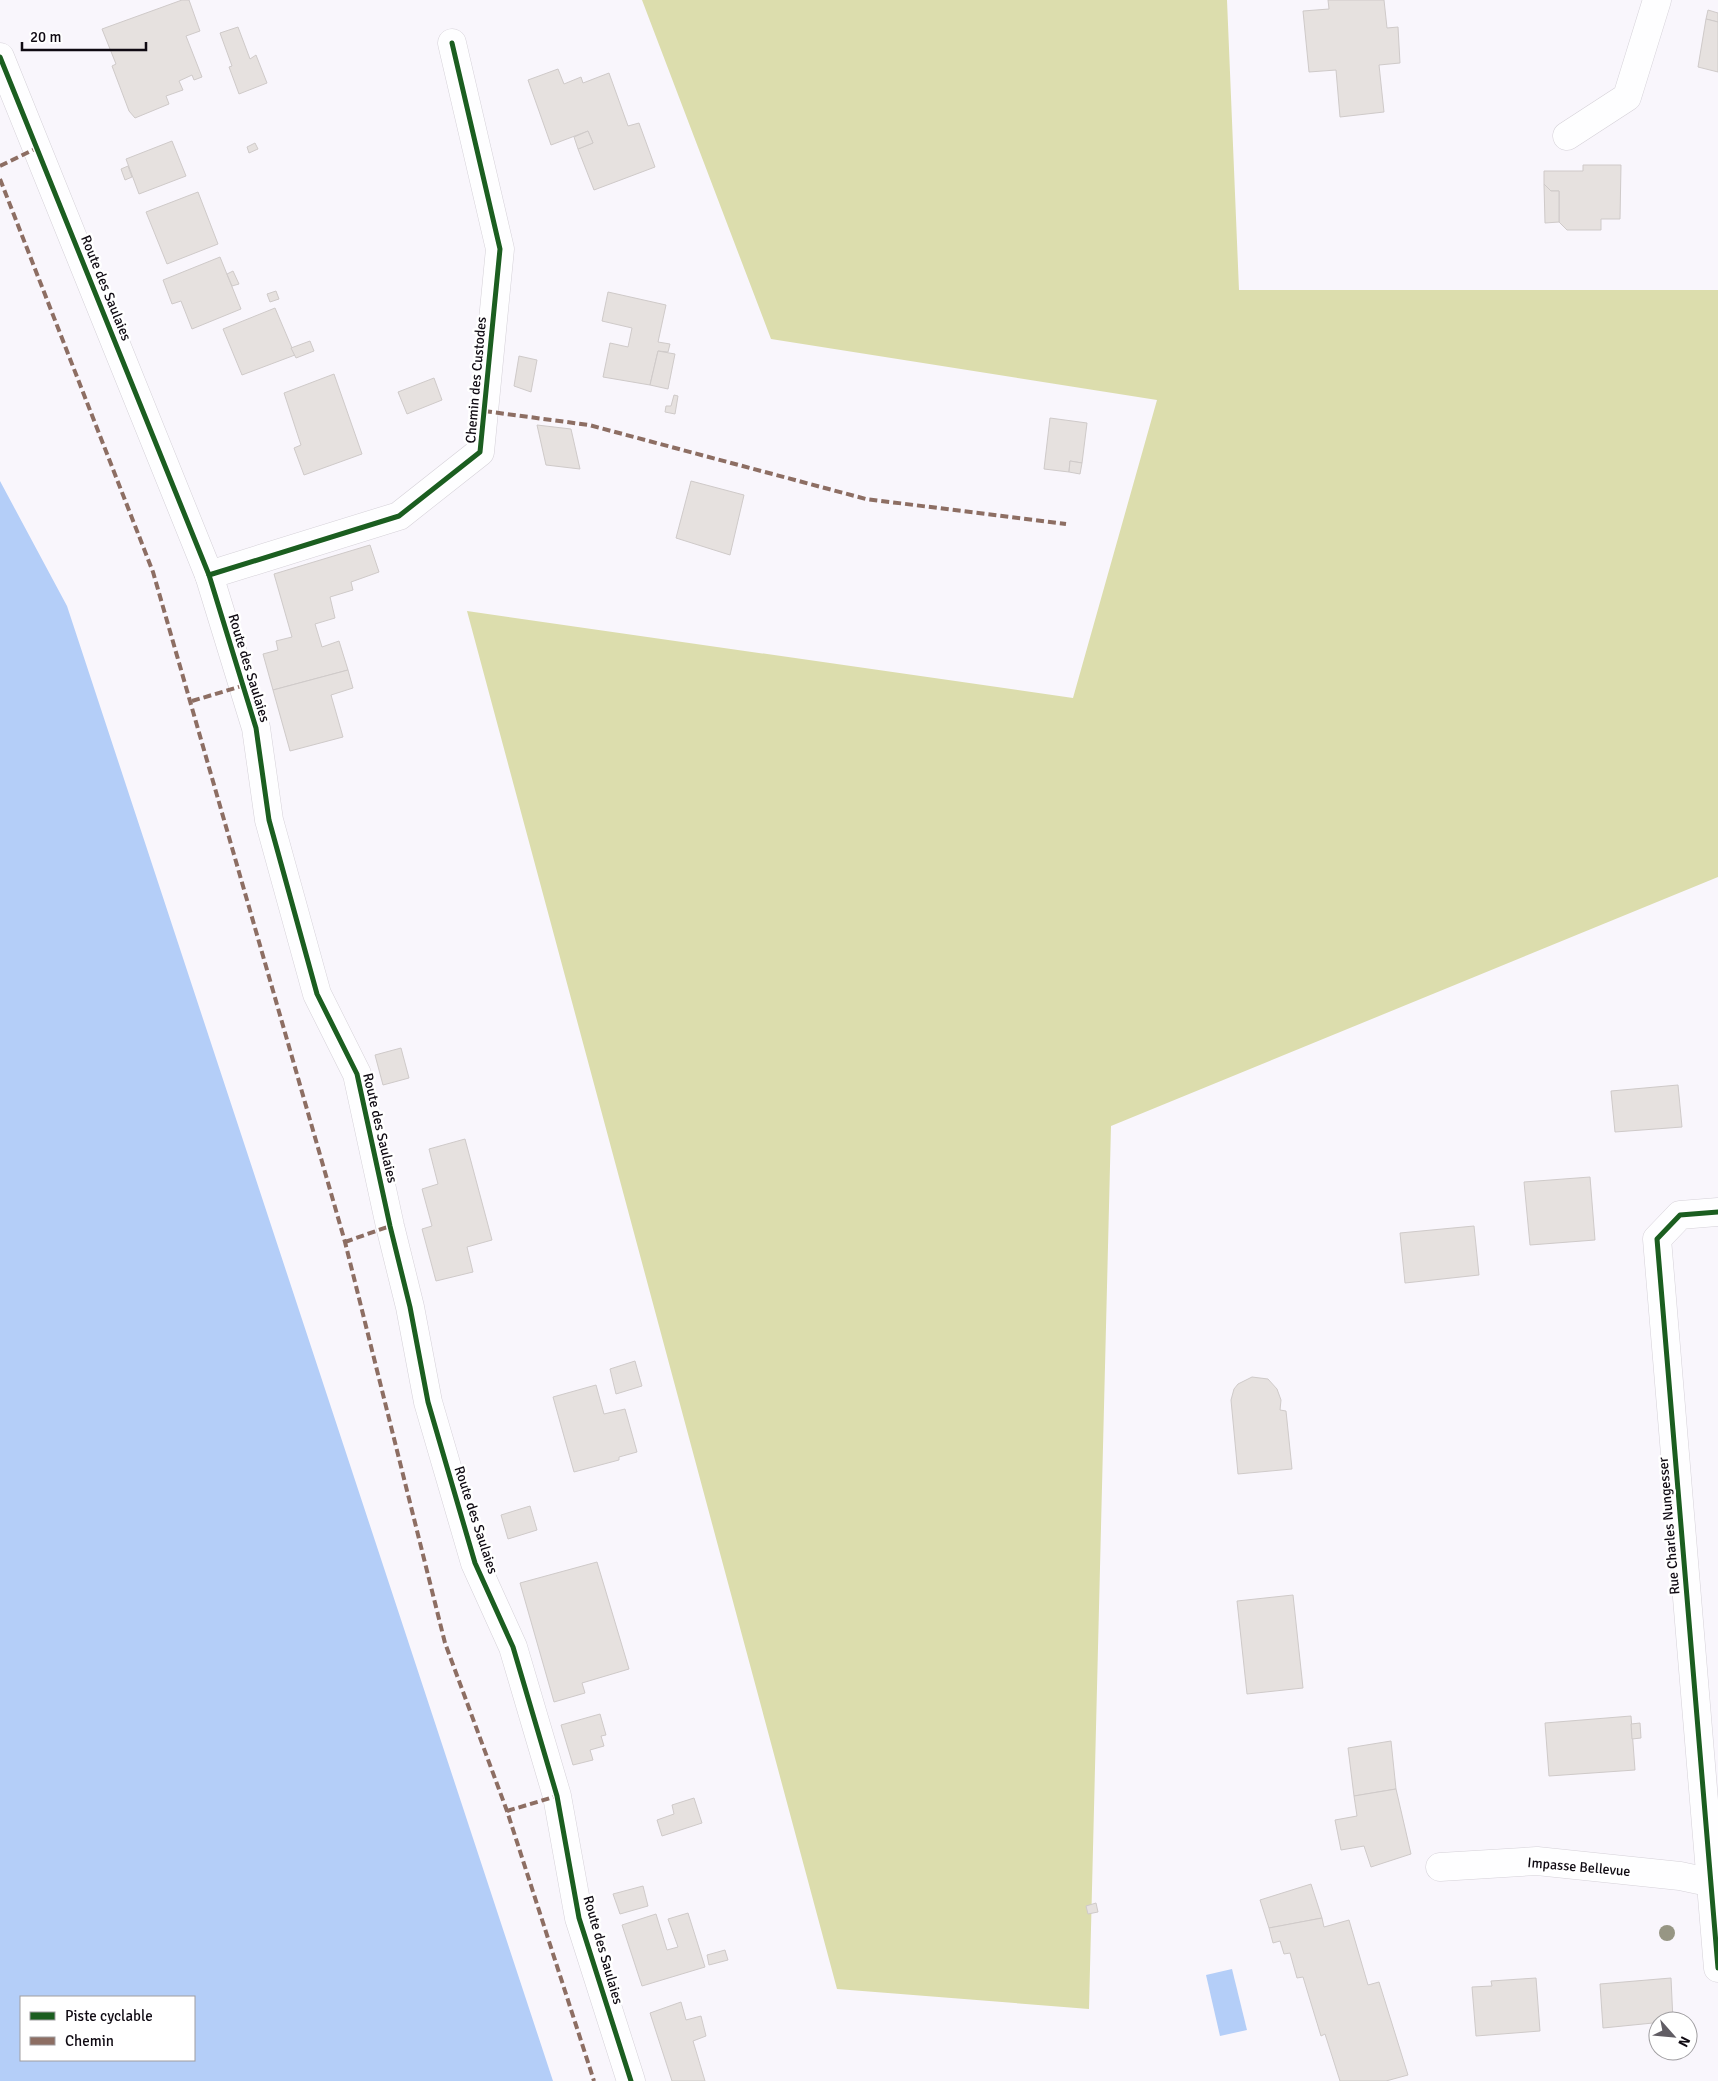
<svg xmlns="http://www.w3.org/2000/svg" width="1718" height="2081" font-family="Signika,sans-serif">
<rect width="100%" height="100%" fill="#f9f6fc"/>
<polygon fill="#dcddad" points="642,0 1227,0 1239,290 1718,290 1718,877 1111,1126 1089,2009 837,1989 467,611 1073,698 1157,400 771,339"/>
<g fill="#b4cef8" fill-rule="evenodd">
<path d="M0,481L67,606L553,2081H0ZM21,1997H194V2060H21Z"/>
<polygon points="1232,1969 1247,2030 1220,2036 1206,1975"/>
</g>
<g fill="#e6e1df" stroke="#cfcac9">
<polygon points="182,0 189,0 200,31 186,36 202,77 194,80 192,75 179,81 183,90 166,96 169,104 135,118 129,111 112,66 116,64 102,29"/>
<polygon points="1328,0 1384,0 1387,28 1398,27 1400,63 1379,65 1384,112 1340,117 1336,70 1309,72 1303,11 1329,9"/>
<polygon points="1708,10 1718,13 1718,22 1706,19"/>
<polygon points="1706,19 1718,22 1718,72 1698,67"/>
<polygon points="238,27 250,59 256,55 267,83 239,94 229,67 232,66 220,33"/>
<polygon points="558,69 564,84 581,77 583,83 609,73 628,126 639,123 655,167 594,190 578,149 593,143 588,131 551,145 528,80"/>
<polygon points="588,131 593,143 578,149 574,137"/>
<polygon points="172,141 186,176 139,194 126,159"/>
<polygon points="255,143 258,149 249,153 247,147"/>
<polygon points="1583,165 1621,165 1620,219 1601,219 1601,230 1567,230 1559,222 1559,191 1551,191 1544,184 1544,171 1583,171"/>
<polygon points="128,166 132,177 125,180 121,169"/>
<polygon points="1544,184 1551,191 1559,191 1559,222 1545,223"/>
<polygon points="198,192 218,244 167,264 146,212"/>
<polygon points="220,257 241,309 192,329 181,301 172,304 163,280"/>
<polygon points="233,271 239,284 232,286 227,274"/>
<polygon points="276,291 279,299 270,302 267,294"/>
<polygon points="608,292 666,305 658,342 670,344 668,352 658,351 650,385 603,377 610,343 628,347 632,328 602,321"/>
<polygon points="275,308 295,355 242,375 223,329"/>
<polygon points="310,341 314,351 296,358 291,348"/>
<polygon points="658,351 675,354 668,389 650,385"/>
<polygon points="519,356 537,360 531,392 514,386"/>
<polygon points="334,374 362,454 304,475 294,448 301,445 284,393"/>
<polygon points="434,378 442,400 407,414 398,392"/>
<polygon points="674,395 678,396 675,414 665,412 666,406 671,406"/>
<polygon points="1050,418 1087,423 1082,463 1070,461 1069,472 1044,469"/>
<polygon points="537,425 571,429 580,469 546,465"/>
<polygon points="1070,461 1082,463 1080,474 1069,472"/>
<polygon points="691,481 744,495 730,555 676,538"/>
<polygon points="370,545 379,572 351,582 353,590 330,597 335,618 315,624 322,647 339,641 348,670 273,690 263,654 278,650 276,641 292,637 274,574"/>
<polygon points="348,670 353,688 331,695 343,737 290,751 273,690"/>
<polygon points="401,1048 409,1078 383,1085 375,1055"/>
<polygon points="1678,1085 1682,1127 1615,1132 1611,1091"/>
<polygon points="465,1139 492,1240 467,1247 473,1272 436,1281 422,1229 432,1226 422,1189 438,1184 429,1149"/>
<polygon points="1590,1177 1595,1240 1530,1245 1524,1182"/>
<polygon points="1474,1226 1479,1275 1405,1283 1400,1233"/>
<polygon points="635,1361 642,1386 616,1394 610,1369"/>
<polygon points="1252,1377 1268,1379 1277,1389 1281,1400 1280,1410 1286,1411 1292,1469 1238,1474 1231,1400 1234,1389 1238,1384"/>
<polygon points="596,1385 604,1414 625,1409 637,1452 619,1457 619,1460 574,1472 553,1397"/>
<polygon points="530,1506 537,1530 508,1539 501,1515"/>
<polygon points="597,1562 629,1669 582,1683 585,1693 554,1702 520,1583"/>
<polygon points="1293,1595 1303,1688 1247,1694 1237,1601"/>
<polygon points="600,1714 606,1735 601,1736 604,1746 590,1750 593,1760 573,1765 561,1725"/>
<polygon points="1631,1716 1635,1770 1549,1776 1545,1723"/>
<polygon points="1640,1723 1641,1738 1632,1739 1631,1724"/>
<polygon points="1391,1741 1396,1789 1354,1796 1348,1748"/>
<polygon points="1396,1789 1411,1854 1371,1867 1364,1846 1341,1850 1335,1820 1357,1816 1354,1796"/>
<polygon points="694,1798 702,1823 662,1836 657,1820 674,1814 672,1805"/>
<polygon points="1311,1884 1322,1918 1269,1928 1260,1900"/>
<polygon points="643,1886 648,1906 620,1914 613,1894"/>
<polygon points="1096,1903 1098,1912 1088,1914 1086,1906"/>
<polygon points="688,1913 705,1967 642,1986 622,1925 656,1914 667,1950 678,1947 668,1919"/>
<polygon points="1322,1918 1324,1927 1349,1920 1368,1985 1379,1982 1408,2075 1386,2081 1340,2081 1325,2034 1321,2036 1303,1977 1297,1978 1290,1953 1284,1954 1280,1941 1273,1943 1269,1928"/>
<polygon points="725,1950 728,1960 709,1965 707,1955"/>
<polygon points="1536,1978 1540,2031 1476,2036 1472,1987 1492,1986 1491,1981"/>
<polygon points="1671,1978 1673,2021 1603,2028 1600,1984"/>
<polygon points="681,2002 686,2020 701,2016 706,2036 693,2041 705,2081 672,2081 650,2013"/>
</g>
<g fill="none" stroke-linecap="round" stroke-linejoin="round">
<g stroke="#d5d1d8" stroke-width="29">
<g id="street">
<polyline points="1567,136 1627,97 1657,0"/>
<polyline points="209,575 399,516 480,452 500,249 452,43"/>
<polyline points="1718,1212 1680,1215 1657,1239 1718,1968"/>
<polyline points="1440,1867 1537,1861 1680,1876 1718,1884"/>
</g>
</g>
<g stroke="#d5d1d8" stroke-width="29">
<polyline id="secondary" points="0,57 209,575 256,728 269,820 317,994 357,1074 390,1226 410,1307 428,1402 475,1563 513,1647 557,1796 579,1918 631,2081"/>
</g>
<use href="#street" stroke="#fefeff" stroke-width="28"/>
<use href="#secondary" stroke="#fefeff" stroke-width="28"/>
<g stroke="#8d6e63" stroke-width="4" stroke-dasharray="8 4" stroke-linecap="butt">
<polyline points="0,166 37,148"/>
<polyline points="0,179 153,572 345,1242 445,1643 507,1811 594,2081"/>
<polyline points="484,411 589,425 866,499 1066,524"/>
<polyline points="192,701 242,686"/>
<polyline points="345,1242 390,1226"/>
<polyline points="507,1811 557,1796"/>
</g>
<g stroke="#fff" stroke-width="8">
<g id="cycleway">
<polyline points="0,57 209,575 256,728 269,820 317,994 357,1074 390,1226 410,1307 428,1402 475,1563 513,1647 557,1796 579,1918 631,2081"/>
<polyline points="209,575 399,516 480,452 500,249 452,43"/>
<polyline points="1718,1212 1680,1215 1657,1239 1718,1968"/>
</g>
</g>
<use href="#cycleway" stroke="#1b5e20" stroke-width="5"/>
</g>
<circle fill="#979684" cx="1667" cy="1933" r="8"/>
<g text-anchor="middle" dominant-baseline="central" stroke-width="5" stroke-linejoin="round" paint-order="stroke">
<g font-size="14" fill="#0f0a12" stroke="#fff">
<text transform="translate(106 288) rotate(68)">Route des Saulaies</text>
<text transform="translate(476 380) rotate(-85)">Chemin des Custodes</text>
<text transform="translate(249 668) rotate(73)">Route des Saulaies</text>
<text transform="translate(380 1128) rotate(77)">Route des Saulaies</text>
<text transform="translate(476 1520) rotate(72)">Route des Saulaies</text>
<text transform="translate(1669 1526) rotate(-95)">Rue Charles Nungesser</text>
<text transform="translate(1579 1867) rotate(5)">Impasse Bellevue</text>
<text transform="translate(603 1950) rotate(74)">Route des Saulaies</text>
</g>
</g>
<rect x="20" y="1996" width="175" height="65" fill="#ffffff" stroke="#9f9da0"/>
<rect x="30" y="2012" width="25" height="8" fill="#1b5e20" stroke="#9f9da0"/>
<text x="65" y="2021" font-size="15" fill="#0f0a12">Piste cyclable</text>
<rect x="30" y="2037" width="25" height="8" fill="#8d6e63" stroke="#9f9da0"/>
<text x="65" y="2046" font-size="15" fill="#0f0a12">Chemin</text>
<g transform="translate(1673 2036) rotate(117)"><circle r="24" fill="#ffffff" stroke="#9f9da0"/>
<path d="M0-4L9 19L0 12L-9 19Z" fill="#615d64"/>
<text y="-8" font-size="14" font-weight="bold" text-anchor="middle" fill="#0f0a12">N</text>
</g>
<path d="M22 42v8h124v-8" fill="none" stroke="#0f0a12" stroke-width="2.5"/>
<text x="30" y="42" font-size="15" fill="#0f0a12" stroke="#ffffff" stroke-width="4" paint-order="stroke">20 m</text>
</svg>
